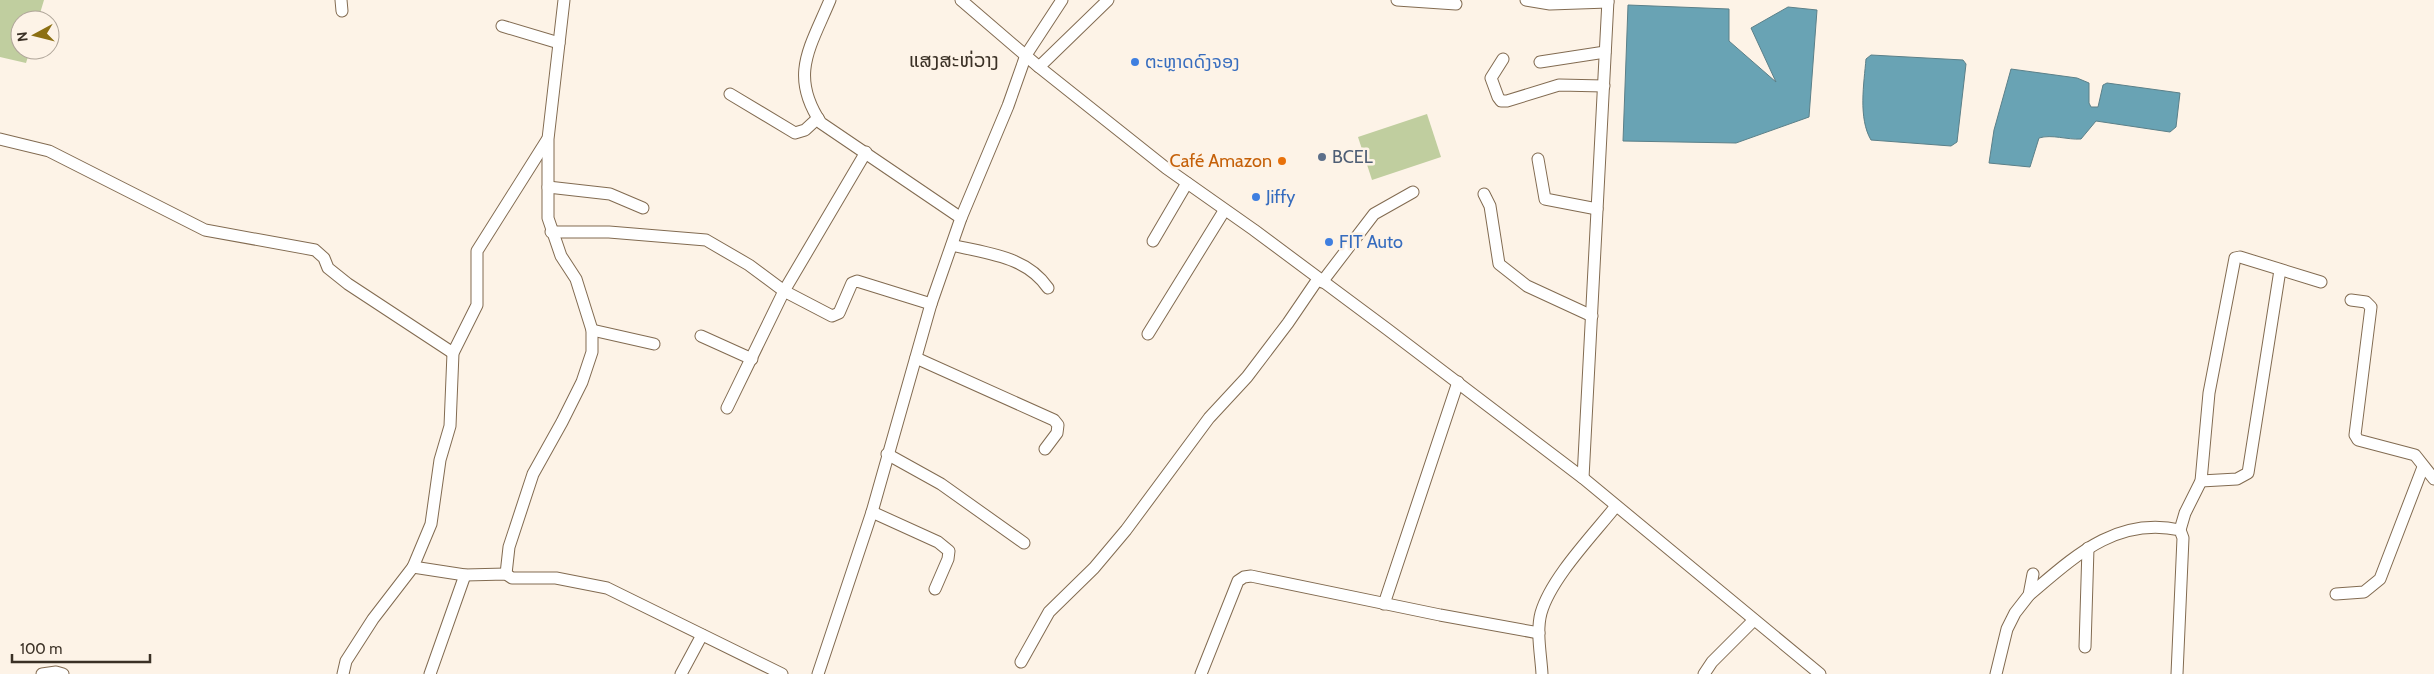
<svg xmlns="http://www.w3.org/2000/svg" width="2434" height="674" font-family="Cabin,'Noto Sans Lao',sans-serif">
<rect width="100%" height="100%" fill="#fdf3e7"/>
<g fill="#c0ce9f">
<polygon points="0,0 44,0 38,20 20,20 20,50 30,50 26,63 0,57"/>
<polygon points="1427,114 1441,157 1372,180 1358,137"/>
</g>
<g fill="#69a3b4" stroke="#5b8089">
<polygon points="1628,5 1729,9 1729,41 1776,82 1751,28 1788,7 1817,10 1809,117 1736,143 1623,141"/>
<path d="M1871,55L1963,60L1966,64L1957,142L1951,146L1871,140C1858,118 1864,83 1866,59Z"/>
<path d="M2011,69L2077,78L2089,83V103L2091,107H2098L2103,85L2107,83L2180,93L2176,127L2170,132L2096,121L2081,139C2067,140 2052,134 2039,138L2030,167L1989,163L1994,130Z"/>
</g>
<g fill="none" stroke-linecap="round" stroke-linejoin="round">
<g stroke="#826b51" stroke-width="13">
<g id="minor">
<polyline points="341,0 342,11"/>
<path d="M830,0C810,48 789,75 821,123L961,218"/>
<polyline points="961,0 1039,67 1166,168 1254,230 1387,329 1583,478 1820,674"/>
<polyline points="1397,0 1456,4"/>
<polyline points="1526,0 1550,4 1608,2"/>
<polyline points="502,26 559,43"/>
<polyline points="1503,59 1491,78 1498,97 1501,101 1507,101 1559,85 1604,86"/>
<polyline points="1540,62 1605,52"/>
<polyline points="1039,67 1108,0"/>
<polyline points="730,94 795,133 805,130 818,118"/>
<polyline points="0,139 49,151 205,230 315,250 324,258 328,268 348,284 453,353"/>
<polyline points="1538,159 1545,199 1597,209"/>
<polyline points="548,187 610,194 643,208"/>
<polyline points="1484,194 1490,206 1499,264 1527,286 1592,316"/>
<polyline points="551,232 609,232 706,240 749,265 784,291 832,316 839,313 852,283 857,281 931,304"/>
<polyline points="1153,241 1187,183"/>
<path d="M952,245C988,254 1026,256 1048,288"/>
<polyline points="1322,282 1374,214 1413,192"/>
<polyline points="2351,300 2366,302 2371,307 2355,435 2358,440 2415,455 2434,479"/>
<polyline points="592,330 654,344"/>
<polyline points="1148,334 1224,211"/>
<polyline points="701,336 752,359"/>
<polyline points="916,358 1054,420 1058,425 1057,433 1045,449"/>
<polyline points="727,408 784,291 866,152"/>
<polyline points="887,454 941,484 1024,543"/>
<polyline points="1583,478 1608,0"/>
<polyline points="2201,481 2237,479 2248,473 2280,270"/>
<polyline points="872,512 938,542 949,551 948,559 935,589"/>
<polyline points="2180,530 2185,513 2201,481 2209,393 2235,258 2240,257 2321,282"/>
<polyline points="413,567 465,575 506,574 512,578 556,578 607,588 782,674"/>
<polyline points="506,574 509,547 533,474 562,422 582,382 592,352 592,330 576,279 561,256 548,218 548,139 564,0"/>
<polyline points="2336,594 2364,592 2380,579 2423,467"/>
<path d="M2029,595C2074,557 2116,516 2180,530L2183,538L2177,674"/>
<polyline points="1384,604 1458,382"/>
<polyline points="2085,647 2088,548"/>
<polyline points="1021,662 1049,612 1094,568 1126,530 1209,418 1247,377 1288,323 1318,279"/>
<polyline points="42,674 56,672 63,674"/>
<polyline points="343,674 346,661 373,619 413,567 431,524 440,460 450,426 453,353 477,305 477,251 547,140"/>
<polyline points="430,674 465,575"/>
<polyline points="681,674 702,635"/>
<polyline points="818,674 872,512 931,304 961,218 1008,106 1026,55 1062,0"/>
<polyline points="1201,674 1238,581 1244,577 1251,576 1440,615 1539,633"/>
<path d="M1542,674C1541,655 1536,632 1541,613C1551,578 1593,535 1616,506"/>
<polyline points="1704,674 1712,662 1754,620"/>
<polyline points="1996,674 2007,629 2015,613 2029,595 2033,574"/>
</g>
</g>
<use href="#minor" stroke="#fff" stroke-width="11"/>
</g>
<g fill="#3f7fe0" stroke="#fdf3e7" stroke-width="2">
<circle cx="1135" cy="62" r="5"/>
<circle cx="1256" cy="197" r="5"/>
<circle cx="1329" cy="242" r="5"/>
</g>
<circle fill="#5c6f8a" stroke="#fdf3e7" stroke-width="2" cx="1322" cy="157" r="5"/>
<circle fill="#e8710a" stroke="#fdf3e7" stroke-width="2" cx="1282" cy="161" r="5"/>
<g text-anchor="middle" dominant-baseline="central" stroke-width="5" stroke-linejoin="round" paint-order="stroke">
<g font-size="18" fill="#366cbe" stroke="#fdf3e7" text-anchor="start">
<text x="1145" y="62">ຕະຫຼາດດົງຈອງ</text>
<text x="1266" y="197">Jiffy</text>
<text x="1339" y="242">FIT Auto</text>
</g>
<g font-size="18" fill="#4e5e75" stroke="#fdf3e7" text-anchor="start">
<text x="1332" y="157">BCEL</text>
</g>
<g font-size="18" fill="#c56008" stroke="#fdf3e7" text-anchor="end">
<text x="1272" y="161">Café Amazon</text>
</g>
<g font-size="20" fill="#3a3025" stroke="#fdf3e7">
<text x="954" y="60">ແສງສະຫ່ວາງ</text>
</g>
</g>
<g transform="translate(35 35) rotate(263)"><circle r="24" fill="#fdf3e7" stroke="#afa599"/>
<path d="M0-4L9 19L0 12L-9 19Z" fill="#8c6f12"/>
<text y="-8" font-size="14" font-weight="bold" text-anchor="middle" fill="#3a3025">N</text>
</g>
<path d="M12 654v8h138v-8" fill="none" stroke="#3a3025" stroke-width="2.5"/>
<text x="20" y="654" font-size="15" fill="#3a3025" stroke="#fdf3e7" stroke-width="4" paint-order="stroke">100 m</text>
</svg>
